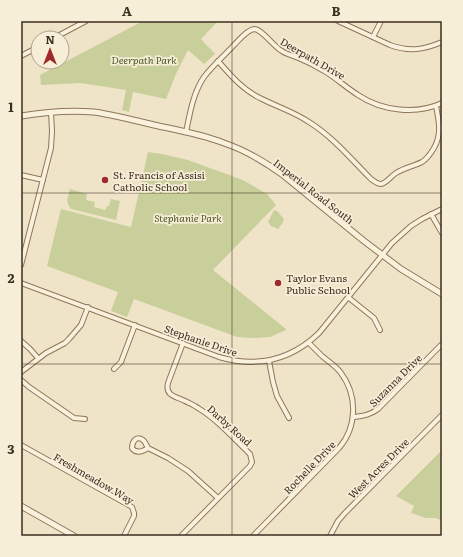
<svg xmlns="http://www.w3.org/2000/svg" width="463" height="557" font-family="Literata,serif">
<rect width="100%" height="100%" fill="#f0e4c8"/>
<g fill="#c9cf9b">
<polygon points="143,21 218,21 201,39 215,54 204,64 188,50 176,74 166,99 133,92 129,112 122,110 126,90 80,83 41,85 40,75"/>
<polygon points="148,152 162,154 188,160 243,180 267,194 276,205 213,270 286,329 286,330 270,337 254,338 237,337 134,299 127,317 111,311 118,292 47,266 61,209 131,227"/>
<path d="M70,189L87,194L86,200L95,202L94,207L105,210L107,206H109L111,199L120,201L116,220L71,209C65,202 68,197 70,189Z"/>
<polygon points="274,210 277,211 284,219 282,224 278,229 271,226 268,222"/>
<polygon points="442,450 442,521 436,518 426,518 411,513 414,506 396,496"/>
</g>
<g fill="none" stroke-linecap="round" stroke-linejoin="round">
<g stroke="#8d765c" stroke-width="6">
<g id="minor">
<path d="M338,21L390,45C409,52 423,50 442,42"/>
<polyline points="373,37 381,21"/>
<polyline points="54,38 86,21"/>
<polyline points="21,56 38,47"/>
<path d="M218,61C231,76 244,91 262,99C278,107 294,112 309,122C333,137 351,159 371,179C374,181 377,184 381,184C387,183 391,176 396,173C404,168 414,166 422,162C427,159 431,153 434,148C442,134 439,121 436,106"/>
<path d="M186,132C190,113 193,93 204,77C213,65 225,55 235,44C240,39 247,30 254,29C262,29 274,47 282,51C286,54 291,55 296,57C306,61 316,66 326,72C337,79 347,88 358,95C382,111 416,115 442,103"/>
<polyline points="21,175 43,180"/>
<polyline points="431,214 442,233"/>
<polyline points="21,265 51,148 52,131 51,112"/>
<path d="M21,283L219,357C257,368 291,360 319,333L392,243L411,226L422,219L442,209"/>
<polyline points="349,298 374,318 380,330"/>
<polyline points="21,341 30,349 38,358"/>
<polyline points="269,361 273,382 277,396 289,418"/>
<polyline points="114,369 121,362 135,325"/>
<polyline points="21,372 46,353 65,343 69,339 81,325 88,307"/>
<polyline points="21,380 29,387 74,418 85,419"/>
<path d="M354,417C363,416 370,415 378,409L442,344"/>
<polyline points="21,445 132,507 134,513 134,516 124,536"/>
<path d="M148,448C142,452 136,454 132,448C132,442 136,435 143,440C145,441 146,445 148,448L168,458L188,471L218,498"/>
<path d="M181,536L250,466L252,462L250,454C233,438 218,420 198,408C194,405 189,403 185,401C175,396 165,396 168,383L183,343"/>
<path d="M253,536L339,448C357,427 358,396 341,373C336,366 329,362 322,356C318,352 313,347 309,343"/>
<polyline points="330,536 338,521 345,513 442,415"/>
</g>
</g>
<g stroke="#8d765c" stroke-width="7">
<g id="tertiary">
<path d="M21,116C45,112 69,110 94,112C114,115 134,120 154,125C177,130 201,134 224,143C245,150 265,162 283,175L364,241L401,269L442,294"/>
<polyline points="21,506 74,536"/>
</g>
</g>
<use href="#minor" stroke="#faf1dc" stroke-width="4"/>
<use href="#tertiary" stroke="#faf1dc" stroke-width="5"/>
</g>
<path fill="none" stroke="#3d2e20" stroke-width="1" stroke-opacity="0.55" d="M232,21V536M21,193H442M21,364H442"/>
<g fill="#9e2a2b" stroke="#f7eed8" stroke-width="1.5">
<circle cx="105" cy="180" r="4"/>
<circle cx="278" cy="283" r="4"/>
</g>
<g text-anchor="middle" dominant-baseline="central" stroke-width="3.5" stroke-linejoin="round" paint-order="stroke">
<g font-size="10" fill="#3d2e20" stroke="#f7eed8">
<text transform="translate(313 58) rotate(30)">Deerpath Drive</text>
<text transform="translate(314 191) rotate(38)">Imperial Road South</text>
<text transform="translate(201 340) rotate(19)">Stephanie Drive</text>
<text transform="translate(395 380) rotate(-45)">Suzanna Drive</text>
<text transform="translate(230 425) rotate(42)">Darby Road</text>
<text transform="translate(309 467) rotate(-46)">Rochelle Drive</text>
<text transform="translate(378 468) rotate(-45)">West Acres Drive</text>
<text transform="translate(94 478) rotate(30)">Freshmeadow Way</text>
</g>
<g font-size="10" font-style="italic" fill="#4d5a26" stroke="#f7eed8">
<text x="144" y="59">Deerpath Park</text>
<text x="188" y="217">Stephanie Park</text>
</g>
<g font-size="10" fill="#3d2e20" stroke="#f7eed8" text-anchor="start">
<text x="113" y="174">St. Francis of Assisi<tspan x="113" dy="12">Catholic School</tspan></text>
<text x="286" y="277">Taylor Evans<tspan x="286" dy="12">Public School</tspan></text>
</g>
</g>
<rect width="463" height="557" fill="none" stroke="#f7eed8" stroke-width="44"/>
<g transform="translate(50 50)"><circle r="19" fill="#f7eed8" stroke="#ada18e"/>
<path d="M0-3L7 15L0 10L-7 15Z" fill="#9e2a2b"/>
<text y="-6" font-size="11" font-weight="bold" text-anchor="middle" fill="#3d2e20">N</text>
</g>
<rect x="22" y="22" width="419" height="513" fill="none" stroke="#3d2e20" stroke-width="1.5"/>
<g font-size="13" text-anchor="middle" font-weight="bold" fill="#3d2e20">
<text x="127" y="16">A</text>
<text x="336" y="16">B</text>
<text x="11" y="112">1</text>
<text x="11" y="283">2</text>
<text x="11" y="454">3</text>
</g>
</svg>
